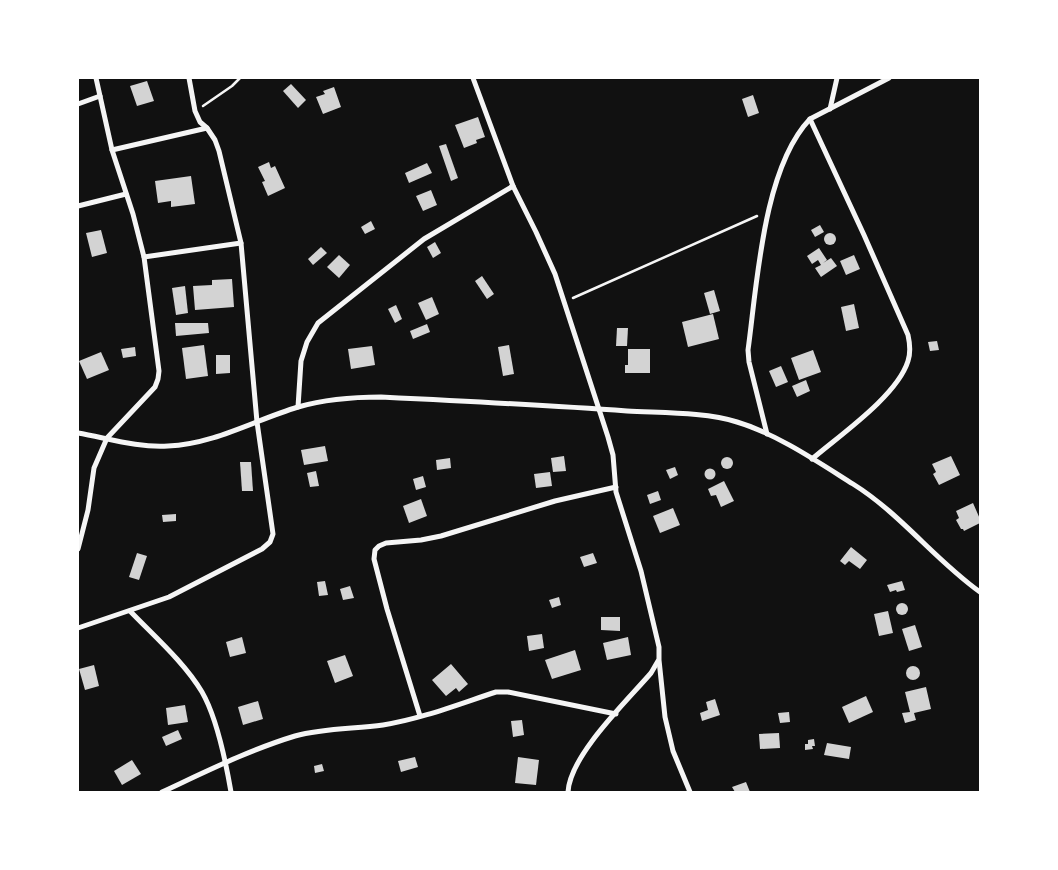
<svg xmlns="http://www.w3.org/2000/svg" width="1058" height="870" font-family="'IBM Plex Serif',serif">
<rect width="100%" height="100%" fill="#111"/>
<g fill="#d3d3d3">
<polygon points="147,81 154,101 137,106 130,86"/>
<polygon points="291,84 306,100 298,108 283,91"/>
<polygon points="334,87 341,107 323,114 316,97 325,94 323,91"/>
<polygon points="753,95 759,113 748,117 742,99"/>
<polygon points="478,117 485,137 476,140 477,143 464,148 455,125"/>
<polygon points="446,144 458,178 451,181 439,146"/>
<polygon points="269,162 271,168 275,166 285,188 268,196 262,182 265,181 258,167"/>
<polygon points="427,163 432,173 409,183 405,173"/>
<polygon points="191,176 195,204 171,207 171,201 158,203 155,181"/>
<polygon points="431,190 437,205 423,211 416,196"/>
<polygon points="371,221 375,229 365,234 361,227"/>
<polygon points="820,225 824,232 815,237 811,230"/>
<polygon points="101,230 107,253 92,257 86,233"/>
<circle cx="830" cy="239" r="6"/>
<polygon points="435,242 441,253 433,258 427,247"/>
<polygon points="321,247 327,253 313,265 308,259"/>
<polygon points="819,248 827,260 823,263 831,258 837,266 821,277 815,268 821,265 818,260 812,264 807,256"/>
<polygon points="339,255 350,265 339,278 327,267"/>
<polygon points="854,255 860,269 846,275 840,261"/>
<polygon points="482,276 494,294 487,299 475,281"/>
<polygon points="232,279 234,307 195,310 193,286 212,285 212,280"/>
<polygon points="185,286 188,313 176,315 172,288"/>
<polygon points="714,290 720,311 710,314 704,293"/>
<polygon points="432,297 439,314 426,320 418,303"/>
<polygon points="854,304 859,328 846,331 841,307"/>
<polygon points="396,305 402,319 395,323 388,309"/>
<polygon points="713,314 719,339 688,347 682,322"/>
<polygon points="175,323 208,323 209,333 176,336"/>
<polygon points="427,324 430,332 413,339 410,331"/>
<polygon points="617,328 628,328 627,346 616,346"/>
<polygon points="937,341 939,350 930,351 928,342"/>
<polygon points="204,345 208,376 186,379 182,348"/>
<polygon points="509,345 514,374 503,376 498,347"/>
<polygon points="372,346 375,365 351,369 348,349"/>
<polygon points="135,347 136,356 123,358 121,349"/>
<polygon points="628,349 650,349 650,373 625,373 625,365 628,365"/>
<polygon points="813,350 821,372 799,380 791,358"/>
<polygon points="101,352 109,370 87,379 79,361"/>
<polygon points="216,355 230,355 230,373 216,374"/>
<polygon points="781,366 788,382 776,387 769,371"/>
<polygon points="806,380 810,391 797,397 792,386"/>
<polygon points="325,446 328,461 304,465 301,450"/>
<polygon points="564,456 566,471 553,472 551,458"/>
<polygon points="951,456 960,475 939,485 933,474 936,472 932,464"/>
<circle cx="727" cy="463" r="6"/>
<polygon points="450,458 451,468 437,470 436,460"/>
<polygon points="240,462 251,462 253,491 242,491"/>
<polygon points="675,467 678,475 670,479 666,470"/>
<circle cx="710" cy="474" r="5.5"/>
<polygon points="316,471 319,486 310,487 307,473"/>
<polygon points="550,472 552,486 536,488 534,474"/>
<polygon points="423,476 426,487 416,490 413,479"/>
<polygon points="724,481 734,501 721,507 716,495 711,496 708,489"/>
<polygon points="658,491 661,500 650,504 647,495"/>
<polygon points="421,499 427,516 409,523 403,506"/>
<polygon points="973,503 980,519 980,523 964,531 963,529 961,529 956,520 959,518 956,511"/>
<polygon points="673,508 680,525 660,533 653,516"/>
<polygon points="176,514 176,521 163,522 162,515"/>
<polygon points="851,547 867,560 860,569 849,561 845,565 840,561"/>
<polygon points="137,553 147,556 139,580 129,577"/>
<polygon points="593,553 597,563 584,567 580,557"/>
<polygon points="325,581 328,595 319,596 317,582"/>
<polygon points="902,581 905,590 897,592 896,590 890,592 887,585"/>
<polygon points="350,586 354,598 343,600 340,589"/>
<polygon points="559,597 561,605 552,608 549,600"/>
<circle cx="902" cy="609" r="6"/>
<polygon points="888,611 893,633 879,636 874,614"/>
<polygon points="601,617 620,617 620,631 601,630"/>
<polygon points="915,625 922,647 909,651 902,629"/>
<polygon points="542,634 544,648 529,651 527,636"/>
<polygon points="242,637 246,653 230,657 226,642"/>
<polygon points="628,637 631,655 607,660 603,643"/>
<polygon points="575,650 581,670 552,679 545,660"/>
<polygon points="345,655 353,676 335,683 327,661"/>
<polygon points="451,664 468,684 459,692 456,688 446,696 432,680"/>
<polygon points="94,665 99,686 85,690 79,669"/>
<circle cx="913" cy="673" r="7"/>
<polygon points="926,687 931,709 914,713 916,720 905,723 902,713 910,712 905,692"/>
<polygon points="866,696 873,712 849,723 842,707"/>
<polygon points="715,699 720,715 702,721 700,713 708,710 706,702"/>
<polygon points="258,701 263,719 243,725 238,707"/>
<polygon points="185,705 188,722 168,725 166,708"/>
<polygon points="789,712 790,722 780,723 778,713"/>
<polygon points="522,720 524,735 513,737 511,721"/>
<polygon points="178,730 182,739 166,746 162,737"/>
<polygon points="779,733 780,748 760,749 759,734"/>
<polygon points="814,739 815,746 812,746 813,749 805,750 805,744 808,744 808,740"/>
<polygon points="827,743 851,747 849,759 824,755"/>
<polygon points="415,757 418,767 401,772 398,761"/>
<polygon points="518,757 539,760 536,785 515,783"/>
<polygon points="132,760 141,774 122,785 114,771"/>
<polygon points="322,764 324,771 315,773 314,766"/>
<polygon points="746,782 750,792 735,792 732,787"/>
</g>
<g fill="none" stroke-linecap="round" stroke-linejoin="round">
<g stroke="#f5f5f5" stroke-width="2.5">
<polyline points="203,106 232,86 240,78"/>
<polyline points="573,298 757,216"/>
</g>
<g stroke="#f5f5f5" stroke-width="5">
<polyline points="473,78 513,186 536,232 555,274 608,437 613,455 616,492 641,571 659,647 659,660 665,717 673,751 690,792"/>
<polyline points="78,104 100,96"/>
<polyline points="830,109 837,78"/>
<path d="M810,119L864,235L908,335C910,344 911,352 908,361C897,396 840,435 812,459"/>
<polyline points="112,150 207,128"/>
<polyline points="78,206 126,194"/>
<polyline points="144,257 241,243"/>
<polyline points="298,407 301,361 307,342 318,323 424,239 513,186"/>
<path d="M78,433C107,438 138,448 168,446C214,444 255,420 298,407C326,399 353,397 381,397C463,401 545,405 627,411C660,413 706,412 737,422C777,434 818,462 853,484C901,514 935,560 980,592"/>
<path d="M767,434L749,362L748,350C757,285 763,168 810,119L889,78"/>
<polyline points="78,549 88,510 94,468 107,438 155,387 158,379 159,371 144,257 133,214 112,150 96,78"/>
<path d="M130,611C154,636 184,662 202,692C217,718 226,763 231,792"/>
<polyline points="78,628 169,597 262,549 270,542 273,534 257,422 241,243 219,151 215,140 207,128 200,122 195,111 189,78"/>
<polyline points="420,716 387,609 374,559 375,550 379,546 386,543 421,540 441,536 555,501 616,487"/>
<path d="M162,792C205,772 249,750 295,736C324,728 354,729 383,725C421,719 459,704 496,692H508L616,714"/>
<path d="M568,792C570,755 627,701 651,673L658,661"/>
</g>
</g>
<rect width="1058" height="870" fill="none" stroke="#ffffff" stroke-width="158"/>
</svg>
